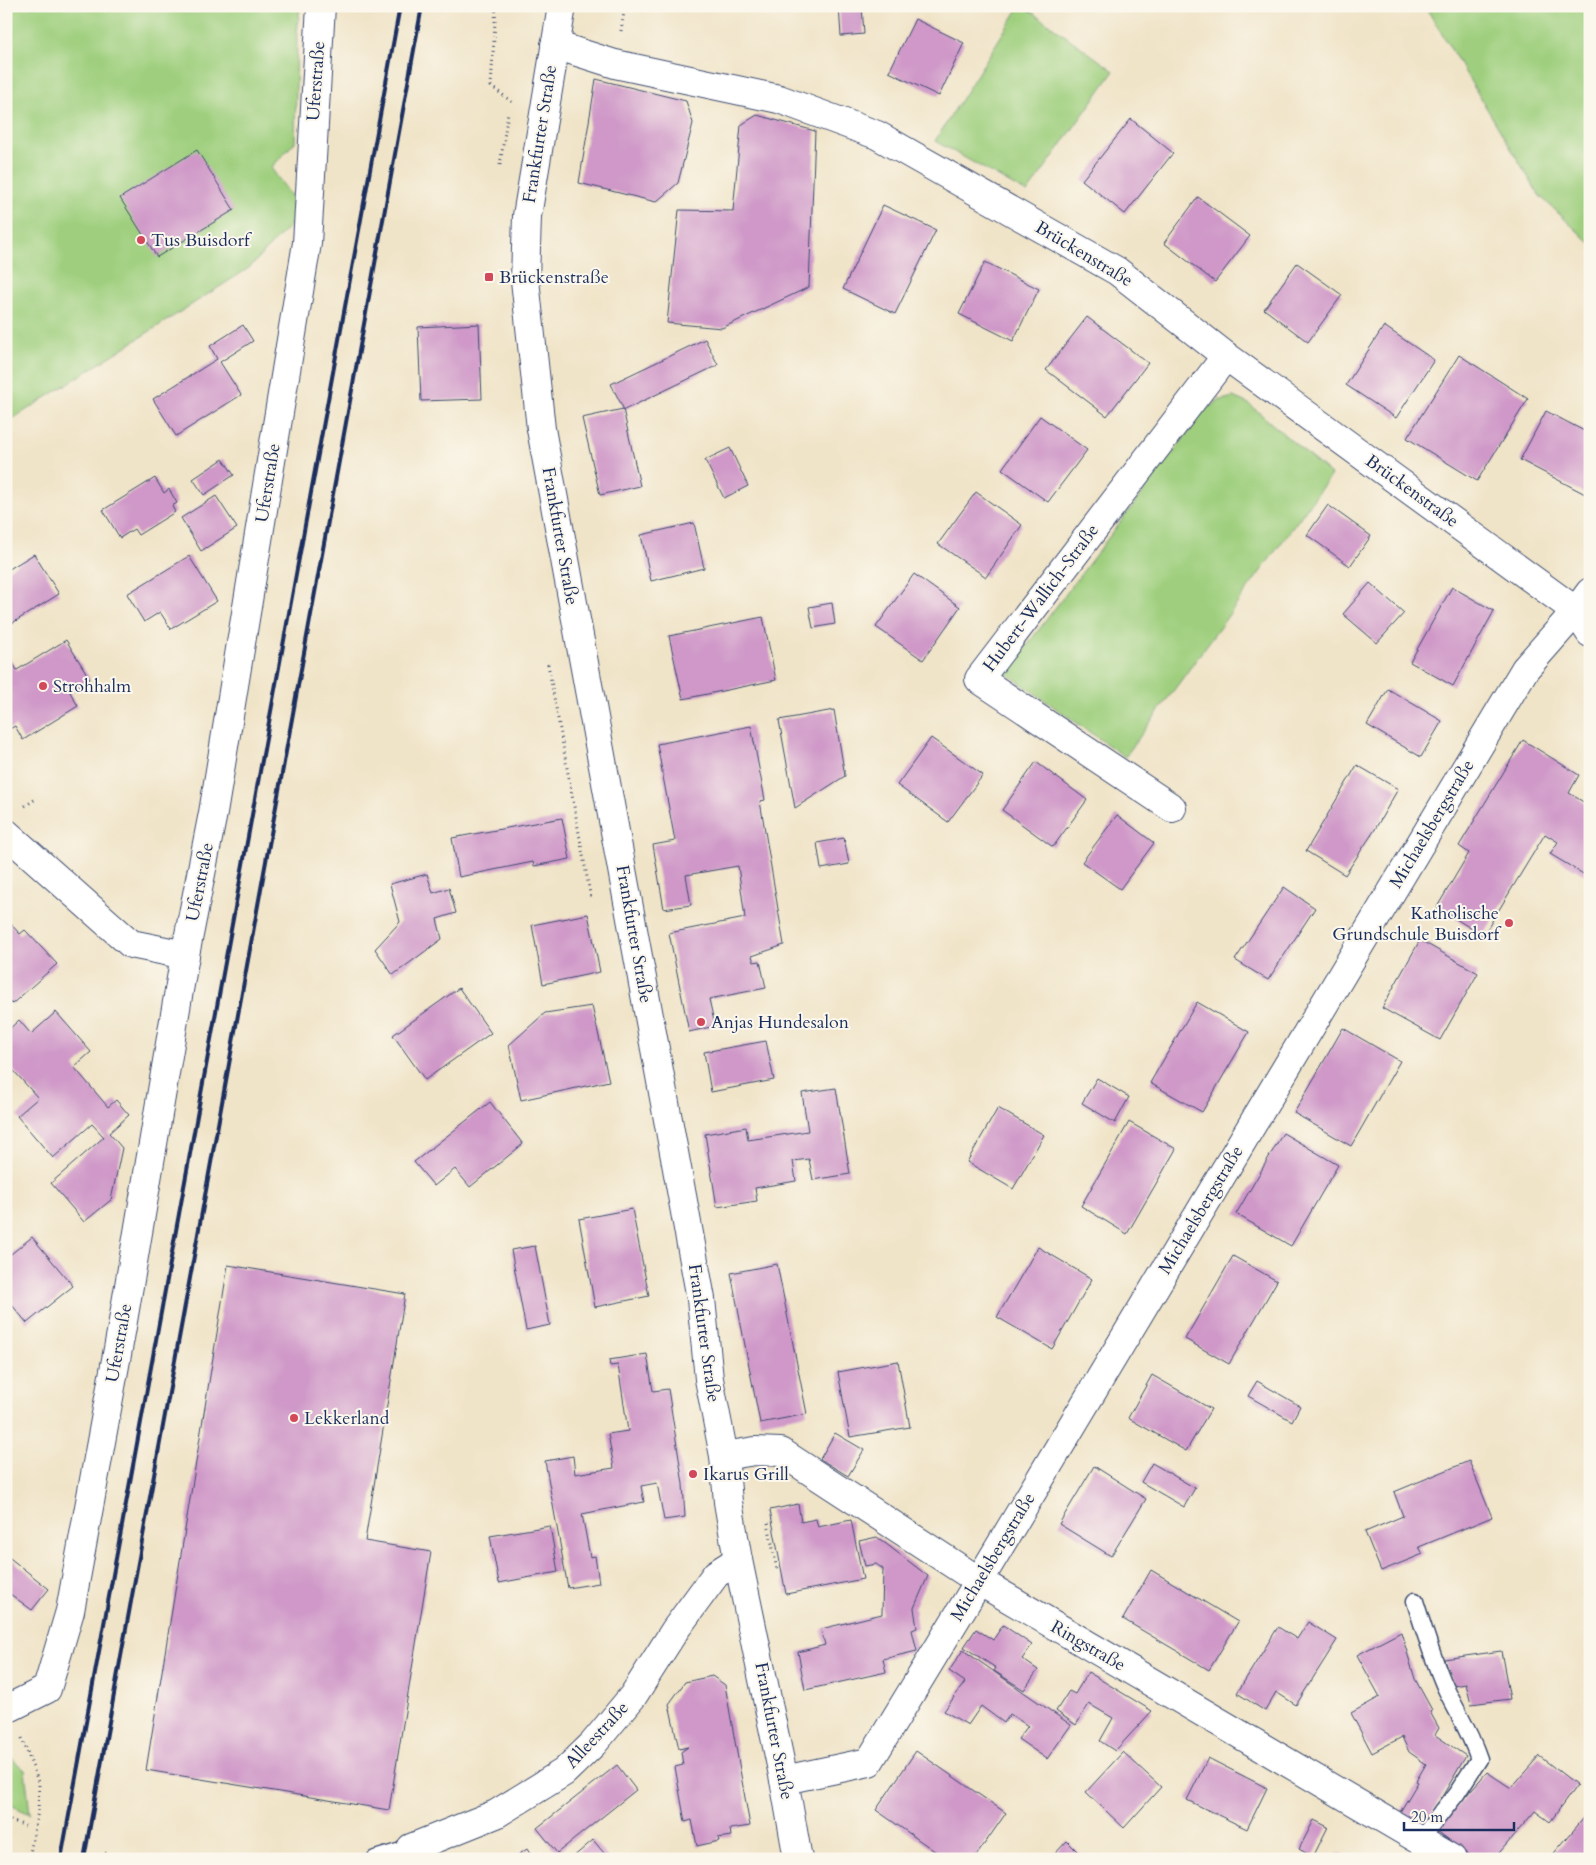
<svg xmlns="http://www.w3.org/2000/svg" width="1596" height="1865" font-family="Cardo,serif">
<rect width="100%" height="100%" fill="#fbf7ec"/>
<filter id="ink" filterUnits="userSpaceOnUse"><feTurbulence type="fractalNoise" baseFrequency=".02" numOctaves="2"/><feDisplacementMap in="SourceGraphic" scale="10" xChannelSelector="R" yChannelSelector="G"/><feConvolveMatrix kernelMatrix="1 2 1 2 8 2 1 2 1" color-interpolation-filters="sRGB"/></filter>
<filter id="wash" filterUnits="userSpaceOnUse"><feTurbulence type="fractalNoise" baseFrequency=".0096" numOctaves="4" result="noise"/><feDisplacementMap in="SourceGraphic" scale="20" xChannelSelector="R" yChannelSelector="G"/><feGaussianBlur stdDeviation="1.12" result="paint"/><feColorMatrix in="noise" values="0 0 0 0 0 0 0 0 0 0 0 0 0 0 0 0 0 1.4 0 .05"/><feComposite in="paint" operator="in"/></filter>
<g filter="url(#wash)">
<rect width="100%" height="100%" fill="#f0e4c8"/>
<g fill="#9fcf7e" stroke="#5d7f6e">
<polygon points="6,6 300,6 297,33 295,142 271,168 303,212 249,268 6,423"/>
<polygon points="1020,6 1024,6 1114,71 1027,193 935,141"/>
<polygon points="1425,6 1590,6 1590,243 1539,195"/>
<polygon points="1233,397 1249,404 1331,475 1125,757 1006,673 1206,409 1218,401"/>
<polygon points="6,1754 25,1770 30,1814 6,1803"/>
</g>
<g id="blocks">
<g fill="#cf98c8">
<polygon points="839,6 862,6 864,34 841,36"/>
<polygon points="915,19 964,43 939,96 889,72"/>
<polygon points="596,79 686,101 693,123 678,183 656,202 579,183"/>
<polygon points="757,115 815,131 809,287 722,328 667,323 679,210 733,211 741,125"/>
<polygon points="1131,119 1173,153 1125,214 1082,180"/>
<polygon points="197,150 234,210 157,257 120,198"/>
<polygon points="1198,197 1250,236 1215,282 1164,243"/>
<polygon points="883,205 936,230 895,314 843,289"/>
<polygon points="985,262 1039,289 1013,341 959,314"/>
<polygon points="1297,263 1342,295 1308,342 1264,309"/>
<polygon points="1087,317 1148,363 1107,416 1046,370"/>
<polygon points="479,324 482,399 421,401 418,327"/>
<polygon points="243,325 253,341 220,362 241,395 176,436 153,399 217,359 210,346"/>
<polygon points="1384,326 1434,360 1396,418 1346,385"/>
<polygon points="705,339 718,365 624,410 611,384"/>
<polygon points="1459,355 1528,399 1477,481 1407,438"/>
<polygon points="623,409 640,486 600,495 582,418"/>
<polygon points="1546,411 1590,434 1590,489 1587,495 1520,460"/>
<polygon points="1040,416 1087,450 1048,502 1002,469"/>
<polygon points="730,448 748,486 724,498 705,460"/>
<polygon points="223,459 234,475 204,495 193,479"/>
<polygon points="155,478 164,493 169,489 177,503 172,506 175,512 138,535 134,529 120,538 103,510"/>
<polygon points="976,492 1022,525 986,577 938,544"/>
<polygon points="216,496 237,528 201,551 181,518"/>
<polygon points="1328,505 1371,536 1350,566 1307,535"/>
<polygon points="694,523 704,568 651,581 641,535"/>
<polygon points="34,554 59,594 6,627 6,571"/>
<polygon points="189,556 217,601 171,629 160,612 144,622 127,594"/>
<polygon points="914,574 960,607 923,660 876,627"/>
<polygon points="1370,583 1404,613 1377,643 1343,614"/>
<polygon points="1452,587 1494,611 1453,686 1410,662"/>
<polygon points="832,603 835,624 813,628 809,607"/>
<polygon points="763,617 776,680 683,699 669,636"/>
<polygon points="66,640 90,679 70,692 78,706 23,740 15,726 6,731 6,652 17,670"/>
<polygon points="1388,689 1442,721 1421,757 1367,725"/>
<polygon points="834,710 845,776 795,808 779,720"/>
<polygon points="751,726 765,800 760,801 784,945 752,956 754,962 760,961 766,988 709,999 715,1026 689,1032 669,933 745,918 738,866 686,875 691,905 664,909 653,845 675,841 657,744"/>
<polygon points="931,738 983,775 948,822 897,785"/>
<polygon points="1523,740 1579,775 1569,793 1590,806 1590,878 1550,854 1558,842 1545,834 1483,936 1437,907 1469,853 1459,846"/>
<polygon points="1036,762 1087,800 1053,847 1002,810"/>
<polygon points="1357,765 1398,789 1374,831 1345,875 1306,851"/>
<polygon points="1117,815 1154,843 1120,889 1082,862"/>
<polygon points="562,818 570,859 534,866 533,862 459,877 452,838"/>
<polygon points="844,838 849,864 821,869 817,843"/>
<polygon points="427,874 433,893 449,888 456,913 437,919 442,939 393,975 375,949 400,922 390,884"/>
<polygon points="1284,887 1315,908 1268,980 1235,960"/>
<polygon points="588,914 600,972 543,984 532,925"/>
<polygon points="6,919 20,934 25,930 57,964 12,1004 6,998"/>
<polygon points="1420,940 1478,973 1440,1040 1382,1008"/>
<polygon points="459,988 491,1033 425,1080 393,1035"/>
<polygon points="1197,1002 1249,1032 1202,1112 1150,1083"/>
<polygon points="592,1006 609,1081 521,1100 509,1045 545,1013"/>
<polygon points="56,1012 91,1052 74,1067 108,1107 116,1100 129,1115 109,1133 122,1148 111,1200 84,1222 51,1183 104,1137 92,1124 53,1158 17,1116 38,1098 6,1062 6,1032 19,1020 31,1034"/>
<polygon points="1343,1028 1400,1061 1351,1146 1294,1113"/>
<polygon points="766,1041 774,1080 711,1092 704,1052"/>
<polygon points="1097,1078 1129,1097 1115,1123 1082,1103"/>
<polygon points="836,1088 850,1174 813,1180 809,1159 793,1161 796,1181 755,1188 757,1201 717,1207 705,1134 746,1127 748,1140 808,1131 802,1093"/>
<polygon points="490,1102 523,1144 470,1187 455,1169 434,1186 414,1162"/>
<polygon points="998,1108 1044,1135 1013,1189 967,1162"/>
<polygon points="1129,1122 1176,1149 1127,1234 1081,1206"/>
<polygon points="1283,1133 1338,1165 1291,1246 1236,1214"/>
<polygon points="632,1209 649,1296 595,1307 579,1219"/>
<polygon points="32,1237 73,1286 27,1323 6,1298 6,1258"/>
<polygon points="535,1246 550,1325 526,1330 511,1250"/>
<polygon points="1038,1247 1092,1279 1052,1349 997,1317"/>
<polygon points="1233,1256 1277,1281 1229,1364 1185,1339"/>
<polygon points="777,1264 807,1414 760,1423 731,1273"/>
<polygon points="228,1265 405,1294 365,1541 431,1552 389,1810 146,1770"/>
<polygon points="647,1354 653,1391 668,1389 683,1484 685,1517 664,1520 657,1483 641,1486 644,1502 582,1514 590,1557 595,1556 599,1583 568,1588 545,1461 573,1456 575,1474 614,1468 608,1434 628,1431 618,1365 610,1366 609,1360"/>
<polygon points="898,1361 910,1427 850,1437 838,1372"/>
<polygon points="1152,1375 1211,1409 1186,1451 1128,1418"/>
<polygon points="1257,1381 1300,1406 1292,1421 1248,1396"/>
<polygon points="835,1433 864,1450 848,1476 820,1459"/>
<polygon points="1469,1461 1492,1517 1419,1547 1423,1554 1381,1571 1365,1532 1403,1516 1394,1492"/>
<polygon points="1152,1463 1195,1488 1184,1507 1141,1482"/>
<polygon points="1094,1466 1146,1499 1111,1556 1059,1524"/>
<polygon points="798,1504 801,1522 816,1519 818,1527 851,1520 863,1579 786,1594 770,1510"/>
<polygon points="550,1526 558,1572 499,1583 490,1536"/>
<polygon points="877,1537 928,1576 914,1608 917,1628 912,1630 917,1651 883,1659 886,1672 805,1690 798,1652 825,1645 821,1629 882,1614 883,1569 876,1564 865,1566 859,1541"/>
<polygon points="6,1555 49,1589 32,1610 6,1591"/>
<polygon points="1151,1570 1238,1622 1209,1670 1123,1619"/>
<polygon points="1308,1622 1337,1640 1296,1705 1276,1692 1265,1711 1237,1693 1278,1627 1297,1639"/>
<polygon points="1003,1625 1032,1645 1022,1659 1038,1670 1024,1690 994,1671 996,1668 964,1647 976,1629 993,1640"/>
<polygon points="1401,1632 1415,1679 1432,1710 1430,1712 1439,1728 1435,1735 1466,1756 1424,1827 1400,1812 1418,1782 1416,1781 1426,1764 1409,1752 1402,1737 1372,1753 1351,1713 1380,1697 1357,1655"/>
<polygon points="963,1650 1071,1725 1047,1759 1018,1739 1028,1726 1010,1714 1004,1723 981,1706 968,1725 944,1711 965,1682 949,1671"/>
<polygon points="1501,1651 1510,1699 1471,1704 1466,1684 1453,1686 1444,1659"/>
<polygon points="1088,1672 1152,1711 1115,1751 1100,1741 1113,1718 1089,1704 1076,1725 1056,1711 1069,1691 1075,1694"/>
<polygon points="712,1676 725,1685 750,1826 730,1829 731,1836 718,1838 719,1841 697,1846 692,1820 685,1822 675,1767 683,1765 681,1752 688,1747 679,1749 669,1704 685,1682"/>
<polygon points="916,1751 1006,1813 974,1859 946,1859 876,1810"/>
<polygon points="1123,1752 1161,1787 1124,1828 1086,1792"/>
<polygon points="1539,1756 1577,1785 1550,1822 1535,1811 1494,1859 1474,1859 1436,1830 1487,1772 1511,1788"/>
<polygon points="1208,1758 1267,1788 1247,1829 1187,1800"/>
<polygon points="617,1765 636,1790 557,1853 537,1828"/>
<polygon points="1590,1811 1590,1859 1549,1859"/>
<polygon points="1314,1820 1328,1827 1313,1857 1299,1849"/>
<polygon points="593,1840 609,1859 571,1859"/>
<polygon points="1067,1841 1085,1859 1050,1859"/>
<polygon points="527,1849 533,1859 512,1859"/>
<polygon points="1338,1853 1348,1859 1335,1859"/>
</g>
</g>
</g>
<g filter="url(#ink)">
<use href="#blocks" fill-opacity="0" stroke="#3b4a6e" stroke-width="1"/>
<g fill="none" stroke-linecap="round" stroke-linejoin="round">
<g stroke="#3b4a6e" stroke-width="19">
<g id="service">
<path d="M1415,1601C1424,1630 1433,1660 1446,1689C1458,1714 1470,1732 1479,1759L1457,1793L1420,1840"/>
<polyline points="375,1859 411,1848"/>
</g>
</g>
<g stroke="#3b4a6e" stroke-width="30">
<g id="minor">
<polyline points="555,45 615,64 779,99 877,135 1117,271 1226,356 1576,611 1590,633"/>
<polyline points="1172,808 979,679 1226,356"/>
<polyline points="6,833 131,944 185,955"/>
<polyline points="724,1456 755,1451 781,1452 979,1581 1452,1859"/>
<polyline points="6,1704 11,1707 47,1689 70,1611 122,1327 185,955 213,813 307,243 321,6"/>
<polyline points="784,1780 869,1762 979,1581 1525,669 1576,611 1590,592"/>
<polyline points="411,1848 496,1814 564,1772 593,1744 633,1696 675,1630 716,1574 738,1560"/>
</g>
</g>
<g stroke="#3b4a6e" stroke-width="30">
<polyline id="secondary" points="562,6 527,216 525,280 541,429 701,1299 709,1379 724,1456 728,1502 738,1560 784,1780 798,1859"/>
</g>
<g stroke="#3b4a6e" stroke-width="3" stroke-dasharray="1 4" stroke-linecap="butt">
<polyline points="496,6 491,86 512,102"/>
<polyline points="621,31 625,6"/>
<polyline points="500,165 508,112"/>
<polyline points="548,664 591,899"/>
<polyline points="25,806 37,798"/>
<polyline points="768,1523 777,1570"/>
<polyline points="22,1738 39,1784 38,1811 29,1859"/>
<polyline points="6,1818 25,1826"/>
<polyline points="105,1853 119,1859"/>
</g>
<use href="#service" stroke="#fff" stroke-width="16"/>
<use href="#minor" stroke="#fff" stroke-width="28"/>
<use href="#secondary" stroke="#fff" stroke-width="28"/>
<g stroke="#1b2f5e" stroke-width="4">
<polyline points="61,1859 400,6"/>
<polyline points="84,1859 422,6"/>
</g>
</g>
</g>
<g fill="#d1495b" stroke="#fbf7ec" stroke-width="2">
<circle cx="141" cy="240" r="5"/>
<rect x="484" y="272" width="10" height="10" rx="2.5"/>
<circle cx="43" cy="686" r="5"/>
<circle cx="1509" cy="923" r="5"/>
<circle cx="701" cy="1022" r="5"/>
<circle cx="294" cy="1418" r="5"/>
<circle cx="693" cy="1474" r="5"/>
</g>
<g text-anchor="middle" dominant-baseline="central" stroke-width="4" stroke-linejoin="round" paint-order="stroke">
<g font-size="18" fill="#1b2f5e" stroke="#fbf7ec">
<text transform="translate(316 81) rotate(-86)">Uferstraße</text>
<text transform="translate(540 134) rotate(-81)">Frankfurter Straße</text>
<text transform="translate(1084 254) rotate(31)">Brückenstraße</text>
<text transform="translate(268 483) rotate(-81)">Uferstraße</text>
<text transform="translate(1412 491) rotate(36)">Brückenstraße</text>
<text transform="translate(560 536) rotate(80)">Frankfurter Straße</text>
<text transform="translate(1041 598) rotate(-53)">Hubert-Wallich-Straße</text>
<text transform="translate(1432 824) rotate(-59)">Michaelsbergstraße</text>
<text transform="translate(200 882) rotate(-79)">Uferstraße</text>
<text transform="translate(634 934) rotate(80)">Frankfurter Straße</text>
<text transform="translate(1201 1210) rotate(-59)">Michaelsbergstraße</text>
<text transform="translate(704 1333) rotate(82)">Frankfurter Straße</text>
<text transform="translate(119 1343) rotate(-80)">Uferstraße</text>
<text transform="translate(993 1557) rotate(-59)">Michaelsbergstraße</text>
<text transform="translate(1088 1646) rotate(30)">Ringstraße</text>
<text transform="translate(774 1731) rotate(79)">Frankfurter Straße</text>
<text transform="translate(597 1735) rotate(-47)">Alleestraße</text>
</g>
<g font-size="18" fill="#1b2f5e" stroke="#fbf7ec" text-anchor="start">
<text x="151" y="240">Tus Buisdorf</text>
<text x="499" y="277">Brückenstraße</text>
<text x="53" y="686">Strohhalm</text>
<text x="1499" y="913" text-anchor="end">Katholische<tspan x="1499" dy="21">Grundschule Buisdorf</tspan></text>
<text x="711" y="1022">Anjas Hundesalon</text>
<text x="304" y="1418">Lekkerland</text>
<text x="703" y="1474">Ikarus Grill</text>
</g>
</g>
<rect width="1596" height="1865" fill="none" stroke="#fbf7ec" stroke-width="25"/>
<path d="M1404 1822v8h110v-8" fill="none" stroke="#1b2f5e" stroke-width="2.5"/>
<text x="1411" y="1822" font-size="15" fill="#1b2f5e" stroke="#fbf7ec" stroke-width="4" paint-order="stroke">20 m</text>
</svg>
